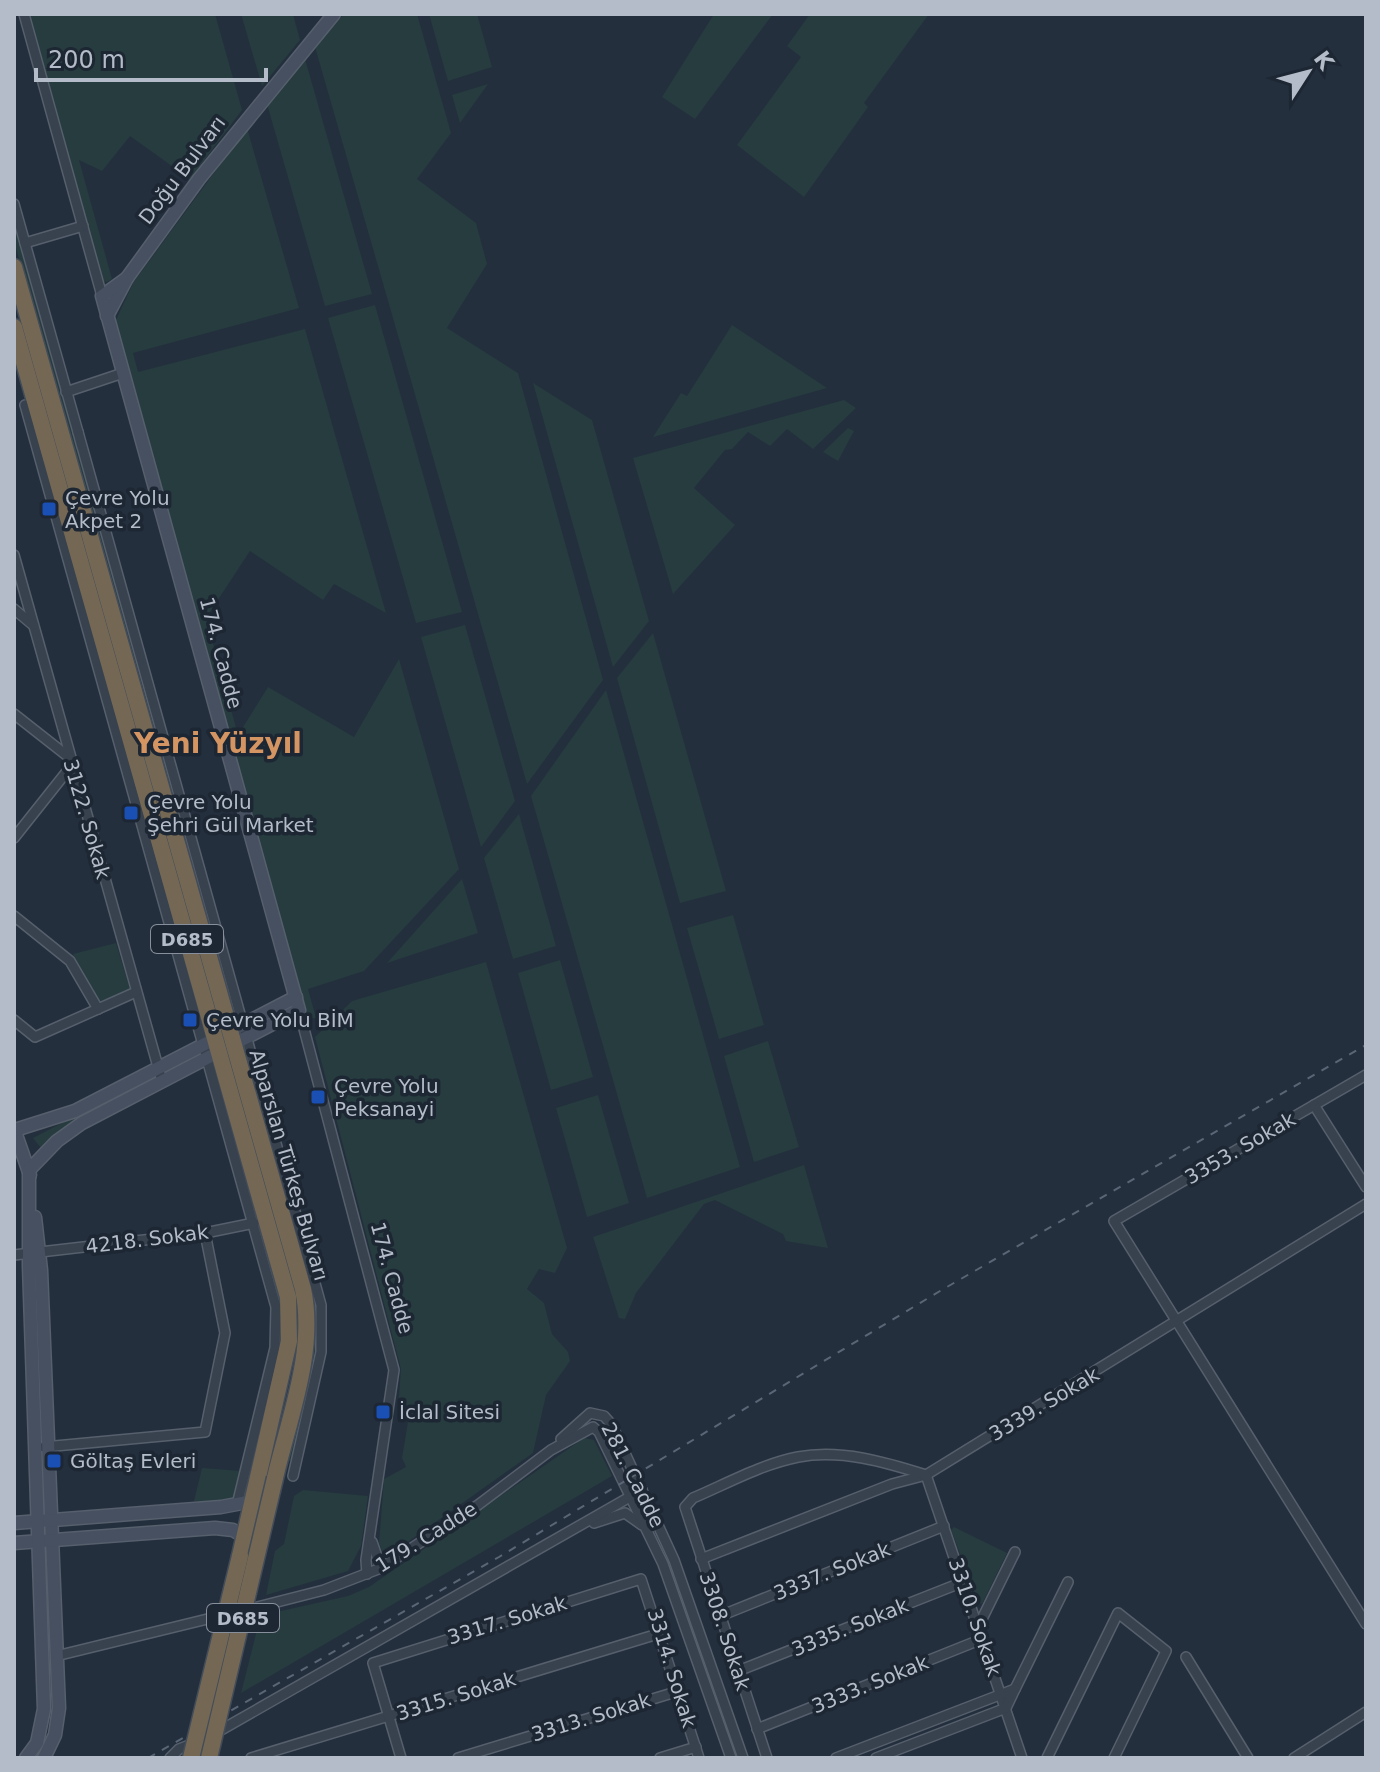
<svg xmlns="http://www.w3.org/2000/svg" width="1380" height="1772" font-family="'DejaVu Sans',sans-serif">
<rect width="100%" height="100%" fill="#242f3e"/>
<g fill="#263c3f">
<polygon points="30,14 215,14 242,110 190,179 130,136 102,171 79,160 112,279 107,282 103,281"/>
<polygon points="241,14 293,14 300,40 262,86"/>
<polygon points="344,14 417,14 451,133 417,179 476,223 487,264 447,328 518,373 603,680 527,784 315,47"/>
<polygon points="429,14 477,14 492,67 448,81"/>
<polygon points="714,14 773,14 695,119 662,97"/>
<polygon points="810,14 929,14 864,103 868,107 804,197 737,145 801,57 787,46"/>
<polygon points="305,59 372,294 325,306 267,104"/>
<polygon points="488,84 460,123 452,95"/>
<polygon points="247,128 299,308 133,353 138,372 305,329 386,613 334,584 323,600 250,551 206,618 238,735 268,687 354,737 399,659 459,869 364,971 308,989 316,1018 307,1018 116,320 133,283"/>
<polygon points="14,225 238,1019 234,1020 14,241"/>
<polygon points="375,305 462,612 416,623 328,318"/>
<polygon points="732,325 827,388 653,437 681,393 687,396"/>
<polygon points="533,383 592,420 649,621 613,667"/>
<polygon points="844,400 856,408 813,449 787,429 770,446 748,432 732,449 725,450 694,488 735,525 673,594 633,458"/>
<polygon points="848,428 854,431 838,461 823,452"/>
<polygon points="465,625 515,801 481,847 421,637"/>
<polygon points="653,633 726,891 680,903 617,678"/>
<polygon points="606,690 740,1167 647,1198 531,796"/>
<polygon points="519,814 556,946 513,959 484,858"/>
<polygon points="462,879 478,933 387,963"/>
<polygon points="733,915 764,1025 719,1039 687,928"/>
<polygon points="116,943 130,989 100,1002 73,954"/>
<polygon points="560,960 593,1077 551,1090 518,973"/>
<polygon points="486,962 567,1248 555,1273 539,1269 527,1289 544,1303 552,1334 568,1352 570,1361 546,1395 533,1453 402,1546 383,1554 379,1543 384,1479 406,1467 402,1458 408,1422 398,1408 401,1369 315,1037 352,1001"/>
<polygon points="768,1041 799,1147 754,1162 724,1056"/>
<polygon points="247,1053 317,1303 317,1352 292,1462 287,1461 314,1337 314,1311 244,1054"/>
<polygon points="155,1075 156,1080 58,1134 41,1148 33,1138"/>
<polygon points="598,1095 629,1203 587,1217 556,1108"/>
<polygon points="804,1165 828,1248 786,1241 783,1234 715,1200 704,1204 636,1293 625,1319 619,1318 593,1237"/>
<polygon points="584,1438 594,1440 612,1476 241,1693 257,1630 254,1617 348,1596 369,1587"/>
<polygon points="202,1468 241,1471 234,1502 194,1501"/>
<polygon points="303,1490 368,1496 361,1546 348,1571 266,1595 275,1551 284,1544 294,1496"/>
<polygon points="954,1527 1007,1553 982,1604 978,1602 951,1530"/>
</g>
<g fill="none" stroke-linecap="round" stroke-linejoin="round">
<g stroke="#565f6c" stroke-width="12">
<g id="street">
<polyline points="24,14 102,296"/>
<polyline points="14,204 78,432"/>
<polyline points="25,243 83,226"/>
<polyline points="66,392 123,373"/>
<polyline points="25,405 276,1307 275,1348 237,1505"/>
<polyline points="82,447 78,432 321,1305 321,1352 293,1476"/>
<polyline points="14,555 162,1081"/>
<polyline points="14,609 33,625"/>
<polyline points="14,714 70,758"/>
<polyline points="14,838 72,765"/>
<polyline points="14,916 70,961 98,1009"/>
<polyline points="299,1010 394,1370 366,1560 367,1574"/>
<polyline points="14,1020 35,1037 136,992"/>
<polyline points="1366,1075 1114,1221 1366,1624"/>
<polyline points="1314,1105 1366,1187"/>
<polyline points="14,1255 205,1233 254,1223"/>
<polyline points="561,1439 590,1413 604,1416 612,1425 674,1560 743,1758"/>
<polyline points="44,1447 205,1432 225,1333 205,1233"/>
<polyline points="594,1523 625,1513 642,1525"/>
<polyline points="372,1542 381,1568"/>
<polyline points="701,1559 892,1484 926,1475 1366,1204"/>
<polyline points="242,1611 324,1590 381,1568 478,1505 551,1450 593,1427 599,1432 663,1564 731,1758"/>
<polyline points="720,1616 944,1526"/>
<polyline points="978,1627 1015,1552"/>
<polyline points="56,1656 228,1614"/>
<polyline points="1186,1657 1248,1758"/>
<polyline points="738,1671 963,1582"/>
<polyline points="1015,1689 1068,1582"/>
<polyline points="757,1729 982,1639"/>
<polyline points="214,1734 642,1490"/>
<polyline points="170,1758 179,1749 197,1742"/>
<polyline points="251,1758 661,1633"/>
<polyline points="401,1758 373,1663 641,1579 699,1758"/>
<polyline points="458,1758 679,1691"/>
<polyline points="660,1758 696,1747"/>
<path d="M767,1758L685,1507L693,1498C726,1484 762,1464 798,1457C841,1449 885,1462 926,1475L1022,1758"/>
<polyline points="836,1758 1015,1689 1006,1708 876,1758"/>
<polyline points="1047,1758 1118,1613 1166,1651 1114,1758"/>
<polyline points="1294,1758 1366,1712"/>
</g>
</g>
<g stroke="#565f6c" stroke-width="15">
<g id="secondary">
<polyline points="107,316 127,278 199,179 334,14"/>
<polyline points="14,1129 30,1175"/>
<polyline points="15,1130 75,1111 296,997"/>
<polyline points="35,1217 41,1270 59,1708 55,1735 44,1758"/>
<polyline points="14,1523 221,1507 253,1501"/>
<polyline points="14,1543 215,1528 233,1530 244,1537"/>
<polyline points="26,1758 37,1743 44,1709 29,1266 29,1170 57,1141 82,1123 299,1010 102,296 127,278"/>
</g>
</g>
<g stroke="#434c59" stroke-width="19">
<g id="highway">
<path d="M14,267L303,1289C316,1351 289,1418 275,1478"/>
<polyline points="14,327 288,1297 289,1341 240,1556"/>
</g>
</g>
<use href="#street" stroke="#38414e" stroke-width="9"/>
<use href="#secondary" stroke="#465061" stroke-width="12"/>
<use href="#highway" stroke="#746855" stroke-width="16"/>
<polyline stroke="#5a6575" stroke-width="2" stroke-dasharray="8 8" stroke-linecap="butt" points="148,1758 499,1557 940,1291 1366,1045"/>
<g stroke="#434c59" stroke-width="19" stroke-linecap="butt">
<g id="highway-bridge">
<polyline points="191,1758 240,1556"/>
<polyline points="209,1758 275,1478"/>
</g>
</g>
<use href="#highway-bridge" stroke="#746855" stroke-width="16"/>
</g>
<g fill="#1a4fb4" stroke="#1d2633" stroke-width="3">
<rect x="41" y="501" width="16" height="16" rx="4"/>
<rect x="123" y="805" width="16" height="16" rx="4"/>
<rect x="182" y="1012" width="16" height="16" rx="4"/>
<rect x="310" y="1089" width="16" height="16" rx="4"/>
<rect x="375" y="1404" width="16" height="16" rx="4"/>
<rect x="46" y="1453" width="16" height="16" rx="4"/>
</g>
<g text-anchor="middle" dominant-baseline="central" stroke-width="7" stroke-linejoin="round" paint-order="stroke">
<g fill="#1d2633" stroke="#878f9c" stroke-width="2">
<rect x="151" y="925" width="72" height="28" rx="6"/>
<rect x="207" y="1604" width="72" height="28" rx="6"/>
</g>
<g font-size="18" font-weight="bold" fill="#b4bcc9">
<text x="187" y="939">D685</text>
<text x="243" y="1618">D685</text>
</g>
<g font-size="20" fill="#b4bcc9" stroke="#1d2633">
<text transform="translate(182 170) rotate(-53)">Doğu Bulvarı</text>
<text transform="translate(221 653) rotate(75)">174. Cadde</text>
<text transform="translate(87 819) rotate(74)">3122. Sokak</text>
<text transform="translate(1240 1148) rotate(-30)">3353. Sokak</text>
<text transform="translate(289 1165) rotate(74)">Alparslan Türkeş Bulvarı</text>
<text transform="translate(147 1239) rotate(-7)">4218. Sokak</text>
<text transform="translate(392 1278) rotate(75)">174. Cadde</text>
<text transform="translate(1044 1404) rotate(-31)">3339. Sokak</text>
<text transform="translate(633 1475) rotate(63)">281. Cadde</text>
<text transform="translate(426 1537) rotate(-32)">179. Cadde</text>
<text transform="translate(832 1571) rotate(-22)">3337. Sokak</text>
<text transform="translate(975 1617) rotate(71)">3310. Sokak</text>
<text transform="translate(507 1620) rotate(-17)">3317. Sokak</text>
<text transform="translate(850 1627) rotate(-22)">3335. Sokak</text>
<text transform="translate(725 1631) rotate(72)">3308. Sokak</text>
<text transform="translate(672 1668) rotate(73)">3314. Sokak</text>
<text transform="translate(870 1684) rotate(-22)">3333. Sokak</text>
<text transform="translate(456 1696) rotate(-17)">3315. Sokak</text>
<text transform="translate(591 1717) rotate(-17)">3313. Sokak</text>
</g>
<g font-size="20" fill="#b4bcc9" stroke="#1d2633" text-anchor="start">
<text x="65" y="498">Çevre Yolu<tspan x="65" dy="23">Akpet 2</tspan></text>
<text x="147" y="802">Çevre Yolu<tspan x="147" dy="23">Şehri Gül Market</tspan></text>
<text x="206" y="1020">Çevre Yolu BİM</text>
<text x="334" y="1086">Çevre Yolu<tspan x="334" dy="23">Peksanayi</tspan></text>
<text x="399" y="1412">İclal Sitesi</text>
<text x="70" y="1461">Göltaş Evleri</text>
</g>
<g font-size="28" font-weight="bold" fill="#d59563" stroke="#1d2633">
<text x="218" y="743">Yeni Yüzyıl</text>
</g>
</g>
<rect width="1380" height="1772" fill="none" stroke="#b4bcc9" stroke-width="32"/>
<g transform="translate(1308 72) rotate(54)" stroke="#1d2633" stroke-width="6" paint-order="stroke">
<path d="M0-6L14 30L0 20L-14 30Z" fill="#b4bcc9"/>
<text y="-12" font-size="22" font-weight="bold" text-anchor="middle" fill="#b4bcc9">K</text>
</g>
<path d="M36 68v12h230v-12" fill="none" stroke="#b4bcc9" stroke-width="4"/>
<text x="48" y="68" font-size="24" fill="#b4bcc9" stroke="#1d2633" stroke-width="6" paint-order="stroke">200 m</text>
</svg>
